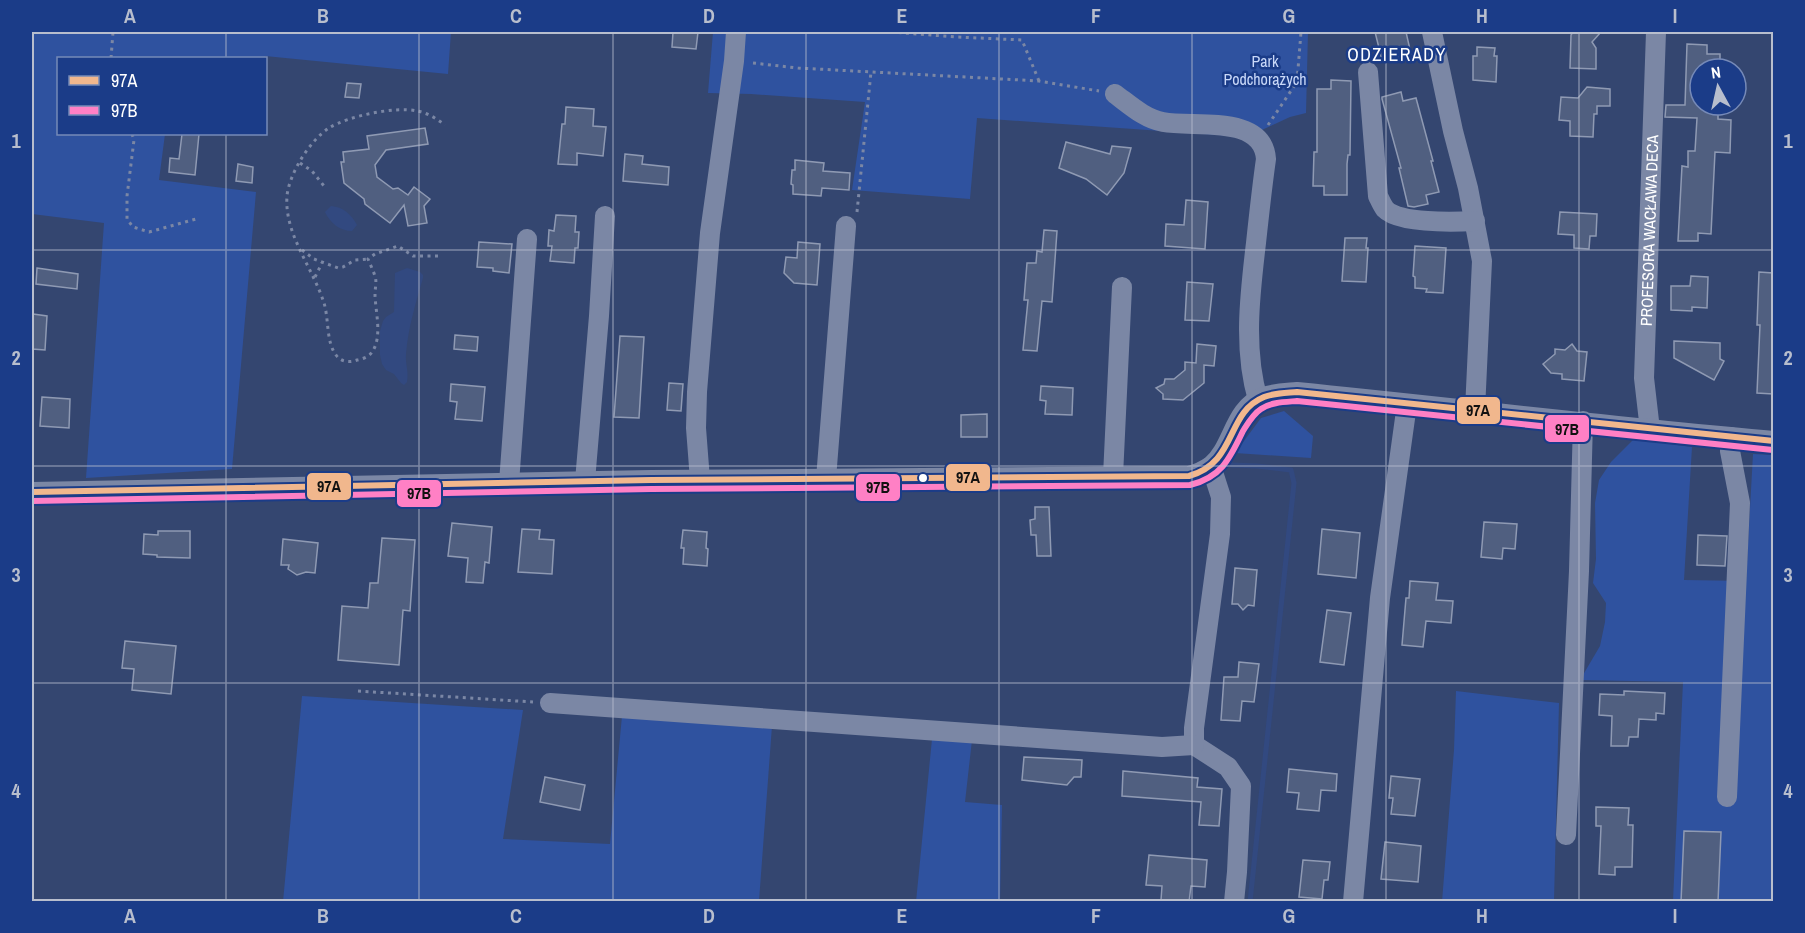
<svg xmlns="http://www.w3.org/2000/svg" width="1805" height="933" font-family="'Archivo Narrow',sans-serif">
<rect width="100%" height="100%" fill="#344670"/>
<g fill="#2f529f">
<polygon points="32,32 451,32 448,74 265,56 265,58 58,58 58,134 165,134 159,180 256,192 232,469 86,478 104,223 32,214"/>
<polygon points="713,32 1308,32 1306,113 1290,117 1247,137 977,118 970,199 852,190 865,102 751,94 708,93"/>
<polygon points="1284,411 1313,436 1311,458 1235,453 1261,418"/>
<polygon points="1634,439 1692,447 1684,580 1746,581 1753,454 1773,455 1773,901 1673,901 1683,682 1580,680 1600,646 1605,622 1606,603 1593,583 1596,559 1595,503 1599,480 1611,462"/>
<polygon points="1456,691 1559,703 1554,901 1442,902 1454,750"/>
<polygon points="302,696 523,710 503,839 610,844 622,716 772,726 759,901 283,902"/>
<polygon points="932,739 972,740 965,802 1002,805 1000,901 916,902"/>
</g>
<g fill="#324980">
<path d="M331,206C343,207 351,214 357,225L352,231C340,231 330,223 325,212Z"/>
<path d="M407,268L420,272L423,275V278C416,302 408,328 406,354C405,363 409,372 407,382L404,385L401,383L394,374L386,370L382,364L380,355V331L383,321L386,317L394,312L395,273Z"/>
</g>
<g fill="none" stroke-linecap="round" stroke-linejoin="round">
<polyline stroke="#324980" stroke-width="5" points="1232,465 1257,466 1291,470 1294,483 1250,902"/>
</g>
<g fill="#505f80" stroke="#8f9ab3" stroke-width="1.5">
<polygon points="673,32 698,32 696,49 672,47"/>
<polygon points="1375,32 1406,32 1411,54 1382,60"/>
<polygon points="1573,32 1601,32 1592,42 1596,48 1596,69 1570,68 1571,35"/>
<polygon points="1687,44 1707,45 1707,54 1720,54 1720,69 1700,69 1700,105 1718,105 1718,119 1731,120 1730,153 1715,152 1711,234 1698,233 1698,241 1678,241 1682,166 1688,167 1688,151 1695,151 1697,118 1665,117 1666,105 1685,105"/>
<polygon points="1477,47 1495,48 1494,56 1497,56 1496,82 1473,80 1473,56 1477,56"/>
<polygon points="1331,80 1351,81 1350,155 1348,155 1347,164 1347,195 1324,195 1324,186 1313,186 1314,152 1317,152 1317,89 1331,89"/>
<polygon points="347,83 361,84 359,98 345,97"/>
<polygon points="1587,87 1610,89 1610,106 1597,106 1597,114 1594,114 1593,137 1570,136 1570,121 1559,120 1561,97 1578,98"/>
<polygon points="1401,92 1403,101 1416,98 1433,161 1431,161 1439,192 1426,195 1428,204 1414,207 1408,206 1399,168 1401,168 1382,99 1382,97"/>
<polygon points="566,107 594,109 593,126 606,127 603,156 577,153 577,165 558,164 562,124 565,124"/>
<polygon points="425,128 428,144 386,150 375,165 377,177 393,189 398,188 408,195 414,187 430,199 424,206 427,223 408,226 404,205 390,223 365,204 364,199 344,183 341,162 344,162 343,152 369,149 367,136"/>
<polygon points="182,134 199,134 195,175 169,172 170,158 179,159"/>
<polygon points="1066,142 1110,154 1112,146 1131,148 1124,173 1107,195 1086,179 1059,168"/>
<polygon points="625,154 643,156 642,164 669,167 668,185 623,181"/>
<polygon points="795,160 824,163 823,171 850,173 849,190 822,188 821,196 793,194 793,185 791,184 792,170 795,170"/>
<polygon points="238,164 253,167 252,183 236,181"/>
<polygon points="1186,200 1208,202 1205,249 1165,246 1166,224 1184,225"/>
<polygon points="1560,212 1597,214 1596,236 1590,236 1589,249 1574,248 1574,235 1558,234"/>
<polygon points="556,215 576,216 575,232 579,232 578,248 575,248 574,263 550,261 552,246 548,246 549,230 554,231"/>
<polygon points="1044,230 1057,231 1052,302 1042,301 1037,351 1023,350 1028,300 1024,300 1027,263 1036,263 1037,251 1042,252"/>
<polygon points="1345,238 1367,238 1366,248 1368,248 1366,282 1342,281"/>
<polygon points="479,242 512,244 509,273 493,271 493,268 477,267"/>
<polygon points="798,242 820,244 817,285 794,283 784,273 786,257 797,258"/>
<polygon points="1415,246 1446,248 1443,293 1426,292 1427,289 1415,288 1415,277 1413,276"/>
<polygon points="37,268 78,274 77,289 36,284"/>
<polygon points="1759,272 1773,273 1773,394 1757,393 1760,325 1757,325"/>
<polygon points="1691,276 1708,277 1707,308 1692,307 1692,311 1671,310 1671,286 1690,286"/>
<polygon points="1187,282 1213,284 1209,321 1185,320"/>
<polygon points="33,314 47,316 45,350 32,349"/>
<polygon points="455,335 478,337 477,351 454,349"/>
<polygon points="620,336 644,337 639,418 614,417"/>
<polygon points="1674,341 1720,343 1720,359 1724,361 1714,380 1674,358"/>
<polygon points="1197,344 1216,346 1214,366 1204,365 1204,383 1183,400 1163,399 1163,394 1156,388 1164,384 1165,379 1174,379 1185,370 1185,362 1196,363"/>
<polygon points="1572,344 1577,351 1587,352 1584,381 1562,379 1562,374 1551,373 1543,364 1555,354 1555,349 1565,350"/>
<polygon points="669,383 683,384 681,411 667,410"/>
<polygon points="451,384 485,387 482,421 455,419 457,402 450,401"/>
<polygon points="1041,386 1073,388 1072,415 1045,414 1046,401 1040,400"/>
<polygon points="42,397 70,399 69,428 40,426"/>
<polygon points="987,414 987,437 961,437 961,415"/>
<polygon points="1035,507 1049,507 1051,556 1037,556 1036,535 1031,535 1030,520 1035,519"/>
<polygon points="1484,522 1517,524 1515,549 1503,548 1502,559 1481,557"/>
<polygon points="452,523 492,527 489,563 485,562 483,583 466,582 468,558 448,556"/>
<polygon points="522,529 540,530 539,539 554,540 552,574 518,572"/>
<polygon points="1322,529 1360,533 1356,578 1318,574"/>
<polygon points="683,530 707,532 706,548 708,549 707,566 683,564 684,548 681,548"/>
<polygon points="158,531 190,531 190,558 157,557 157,555 143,554 144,534 158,535"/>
<polygon points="1698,535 1727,536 1725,566 1697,565"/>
<polygon points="382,538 415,540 410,611 403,610 399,665 338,660 342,606 368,608 370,583 378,583"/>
<polygon points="283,539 318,543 315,573 306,572 297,575 288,569 289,565 281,565"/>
<polygon points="1235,568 1257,570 1254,606 1248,605 1243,610 1238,604 1232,604"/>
<polygon points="1410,581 1438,583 1436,600 1453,601 1451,623 1426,621 1423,647 1402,645 1406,598 1409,598"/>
<polygon points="1327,610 1351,613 1344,665 1320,662"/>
<polygon points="125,641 176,646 171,694 132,690 134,669 122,668"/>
<polygon points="1239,662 1259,664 1254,702 1242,701 1240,721 1221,720 1224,677 1238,677"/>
<polygon points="1624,691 1665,693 1664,714 1656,713 1656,720 1639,719 1638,737 1629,737 1628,746 1611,746 1612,716 1599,715 1600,694 1624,695"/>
<polygon points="1024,757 1082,760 1081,777 1074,777 1067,785 1022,780"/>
<polygon points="1289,769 1337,774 1336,791 1321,790 1319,811 1297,809 1299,793 1287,792"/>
<polygon points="1123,771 1198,778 1197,787 1222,789 1219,826 1199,825 1201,802 1122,796"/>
<polygon points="1391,776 1420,779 1415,816 1391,814 1393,798 1389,798"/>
<polygon points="545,777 585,785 580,810 540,802"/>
<polygon points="1596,807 1629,808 1628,825 1633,825 1632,867 1615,867 1615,875 1599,874 1601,826 1596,826"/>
<polygon points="1684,831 1721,832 1718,902 1681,902"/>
<polygon points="1385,842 1421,846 1418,882 1381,879"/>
<polygon points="1149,855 1207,860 1205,887 1191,886 1189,902 1161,900 1162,886 1146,885"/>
<polygon points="1303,860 1330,862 1328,880 1324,880 1322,899 1299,897"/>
</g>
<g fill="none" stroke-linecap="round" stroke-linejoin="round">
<g stroke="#7b87a5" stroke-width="3" stroke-dasharray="3 4.5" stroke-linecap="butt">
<polyline points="891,32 957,37 1022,40 1039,81"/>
<polyline points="111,58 113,32"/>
<polyline points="753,63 798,68 1039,81 1099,91"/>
<polyline points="1268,125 1297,82 1301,32"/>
<polyline points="132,134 134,140 127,196 127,219 133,227 149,232 196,219"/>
<polyline points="300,163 312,171 324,186"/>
<polyline points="857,212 871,72"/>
<polyline points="302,250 314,259 338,268 343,267 355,260 368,259"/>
<path d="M438,256H413L398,246L375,254L368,259C370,264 373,270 375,276C377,282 375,288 375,294C375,310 383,337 372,352C369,357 362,359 357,360C349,363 341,362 336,355C326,342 329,319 324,303C313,268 284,234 287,196C289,174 310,140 329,128C348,116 396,106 417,111C428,113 437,119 445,125"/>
<polyline points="315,277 322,263"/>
<polyline points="358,691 533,702"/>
</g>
<g stroke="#7b87a5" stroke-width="20">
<polyline points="1432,32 1453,131 1468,188 1482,261 1475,410"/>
<path d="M1368,72L1378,196C1380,200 1382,205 1385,209C1399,224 1454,222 1475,221"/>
<path d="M1115,94C1130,105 1145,119 1163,122C1195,128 1263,114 1266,159C1262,187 1259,215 1256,243C1250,294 1243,349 1258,400"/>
<path id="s1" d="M1650,430L1644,378L1656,32"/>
<polyline points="1211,466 1221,497 1220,534 1194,728 1194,745 1228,767 1241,786 1237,872 1234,902"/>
<polyline points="1113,476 1122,287"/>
<polyline points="826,479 846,226"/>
<polyline points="700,480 696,428 697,392 710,233 734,61 736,32"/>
<polyline points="585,481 599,316 605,216"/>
<polyline points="509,483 527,239"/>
<path d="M32,492L651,480L1189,476C1197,474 1204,471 1211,466C1234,447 1233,408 1264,397C1275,393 1286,393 1297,392C1456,408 1614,427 1774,441"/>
<polyline points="550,703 1162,747 1194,745"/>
<polyline points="1727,797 1740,503 1730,451 1731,437"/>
<polyline points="1566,835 1579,571 1583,421"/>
<polyline points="1353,902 1380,598 1407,404"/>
</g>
<g stroke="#1b3c88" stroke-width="10">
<path id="bus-1" d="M32,492L651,480L1189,476C1238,462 1225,413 1264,397C1274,393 1286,393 1297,392L1774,441"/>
</g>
<g stroke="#1b3c88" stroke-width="10">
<path id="bus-2" d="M32,501L651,489L1190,485C1222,477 1230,458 1243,431C1248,423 1253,414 1261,409C1271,402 1285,402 1297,401L1773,450"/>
</g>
<use href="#bus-1" stroke="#f1b78d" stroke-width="6"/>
<use href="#bus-2" stroke="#ff80c5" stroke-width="6"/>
</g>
<path fill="none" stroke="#b8becd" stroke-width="1.5" stroke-opacity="0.55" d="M226,32V58M419,32V902M613,32V902M806,32V902M999,32V902M1192,32V902M1386,32V902M1579,32V902M226,134V902M32,250H1774M32,466H1774M32,683H1774"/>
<circle fill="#fff" stroke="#1b3c88" stroke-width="2" cx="923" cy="478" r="5"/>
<g text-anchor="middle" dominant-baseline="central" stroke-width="5" stroke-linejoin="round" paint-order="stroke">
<g font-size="16" fill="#cad9f9" stroke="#1b3c88">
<text x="1265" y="61">Park<tspan x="1265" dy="18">Podchorążych</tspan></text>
</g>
<g font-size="16" fill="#fff" stroke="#1b3c88">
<text stroke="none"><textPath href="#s1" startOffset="200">PROFESORA WACŁAWA DECA</textPath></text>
</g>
<g font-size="18" letter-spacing="1.5" fill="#fff" stroke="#1b3c88">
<text x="1397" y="54">ODZIERADY</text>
</g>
</g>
<g stroke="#1b3c88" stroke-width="2">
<rect x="1456" y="396" width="45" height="29" rx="6" fill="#f1b78d"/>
<rect x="1544" y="414" width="46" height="29" rx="6" fill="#ff80c5"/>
<rect x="945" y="463" width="46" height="29" rx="6" fill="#f1b78d"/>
<rect x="306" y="472" width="46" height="29" rx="6" fill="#f1b78d"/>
<rect x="855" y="473" width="46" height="29" rx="6" fill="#ff80c5"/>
<rect x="396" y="479" width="46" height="29" rx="6" fill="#ff80c5"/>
</g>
<g font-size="16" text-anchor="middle" font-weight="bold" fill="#111">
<text x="1478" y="416">97A</text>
<text x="1567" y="435">97B</text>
<text x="968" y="483">97A</text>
<text x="329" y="492">97A</text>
<text x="878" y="493">97B</text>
<text x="419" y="499">97B</text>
</g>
<rect width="1805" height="933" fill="none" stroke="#1b3c88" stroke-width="66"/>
<rect x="57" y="57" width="210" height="78" fill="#1b3c88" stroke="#768ab8" stroke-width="1.5"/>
<rect x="69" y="76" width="30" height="9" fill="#f1b78d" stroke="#768ab8" stroke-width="1.5"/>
<text x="111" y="87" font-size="18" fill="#ffffff">97A</text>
<rect x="69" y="106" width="30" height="9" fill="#ff80c5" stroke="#768ab8" stroke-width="1.5"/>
<text x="111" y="117" font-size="18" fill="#ffffff">97B</text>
<g transform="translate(1718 87) rotate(352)"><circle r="28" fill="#1b3c88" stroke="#768ab8" stroke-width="1.5"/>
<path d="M0-4.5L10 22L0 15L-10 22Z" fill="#b8becd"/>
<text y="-9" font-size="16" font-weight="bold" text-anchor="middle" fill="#ffffff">N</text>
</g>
<rect x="33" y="33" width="1739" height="867" fill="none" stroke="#b8becd" stroke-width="2"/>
<g font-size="20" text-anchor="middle" font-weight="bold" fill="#b8becd">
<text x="130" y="23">A</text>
<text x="323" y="23">B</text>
<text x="516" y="23">C</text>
<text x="709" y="23">D</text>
<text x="902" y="23">E</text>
<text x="1096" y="23">F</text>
<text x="1289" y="23">G</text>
<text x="1482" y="23">H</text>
<text x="1675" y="23">I</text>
<text x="16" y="148">1</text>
<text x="1788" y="148">1</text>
<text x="16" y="365">2</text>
<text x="1788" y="365">2</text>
<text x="16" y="582">3</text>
<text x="1788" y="582">3</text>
<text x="16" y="798">4</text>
<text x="1788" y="798">4</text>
<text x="130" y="923">A</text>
<text x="323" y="923">B</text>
<text x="516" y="923">C</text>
<text x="709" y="923">D</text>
<text x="902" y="923">E</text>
<text x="1096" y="923">F</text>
<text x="1289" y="923">G</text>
<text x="1482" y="923">H</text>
<text x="1675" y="923">I</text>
</g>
</svg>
